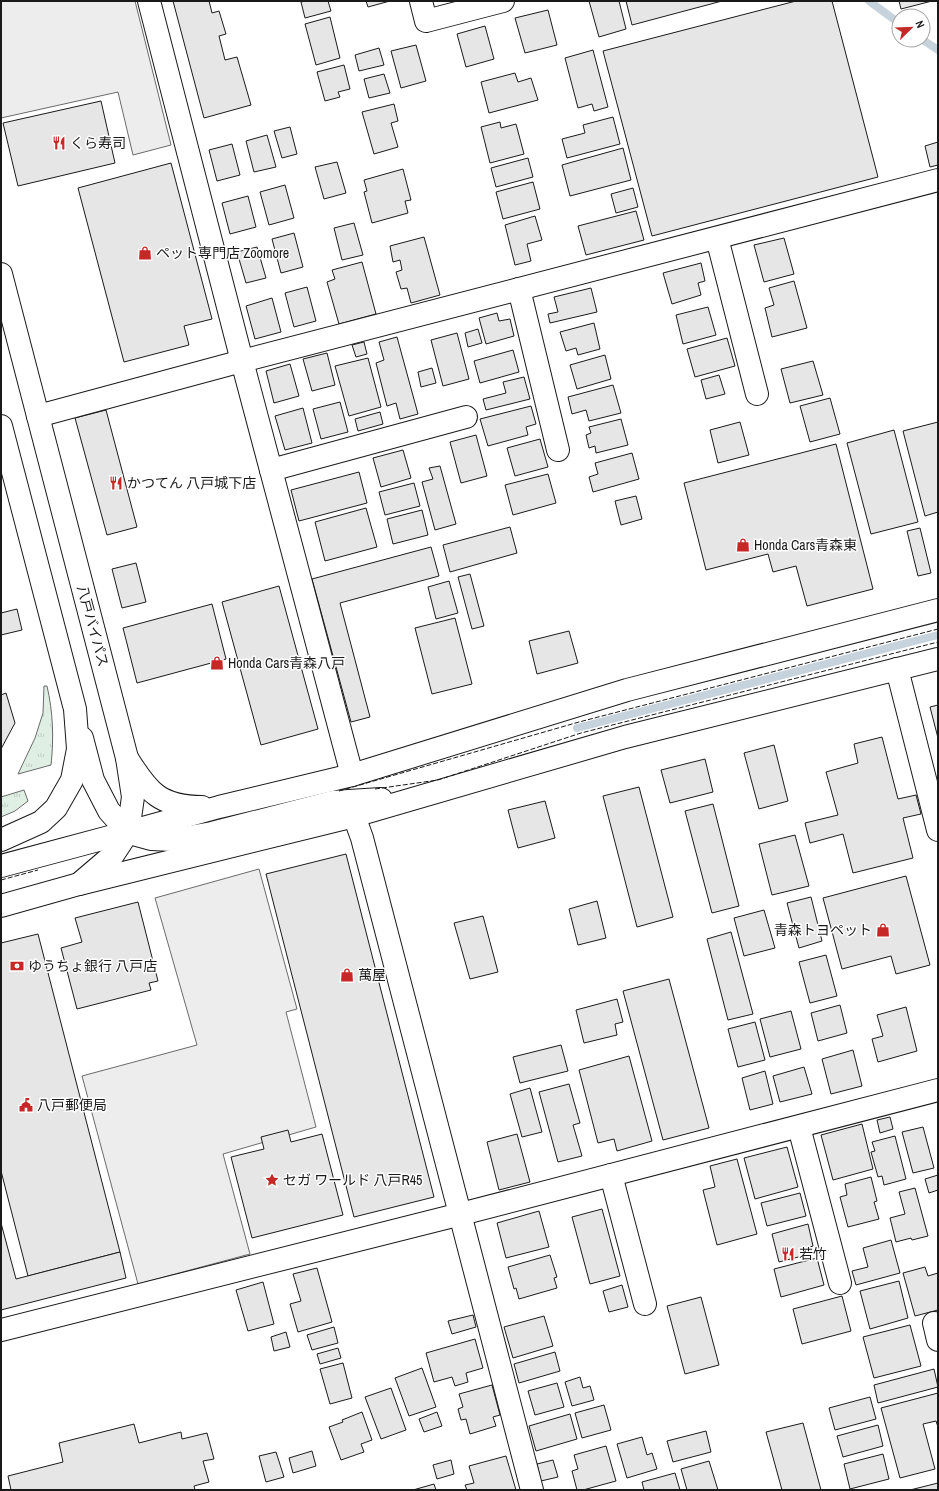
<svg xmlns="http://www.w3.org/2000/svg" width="939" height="1491" font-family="'Archivo Narrow','Noto Sans JP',sans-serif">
<defs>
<pattern id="grass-tufts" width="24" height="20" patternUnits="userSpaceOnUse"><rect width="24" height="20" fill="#e0efe3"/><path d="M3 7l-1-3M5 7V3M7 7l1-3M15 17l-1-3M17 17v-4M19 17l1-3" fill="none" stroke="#c0ccc2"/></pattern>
</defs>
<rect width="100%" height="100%" fill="#fff"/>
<g fill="url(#grass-tufts)" stroke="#6a6a6a">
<path d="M44,686H47C53,712 54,738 51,765L18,774L35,738L43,713Z"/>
<polygon points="24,790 28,801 15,811 1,817 1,797"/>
</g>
<g fill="#ededed" stroke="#6a6a6a">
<polygon points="1,1 135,1 171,145 133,155 118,92 1,118"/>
<polygon points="259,869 297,1009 286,1012 316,1127 223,1154 250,1254 138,1284 82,1076 197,1045 155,898"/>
</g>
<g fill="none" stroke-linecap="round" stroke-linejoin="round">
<g stroke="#c6d2dc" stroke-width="8">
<polyline points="869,1 899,23"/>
<polyline points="923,40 938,50"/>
<polyline points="577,728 938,635"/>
</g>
</g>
<g fill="#e6e6e6" stroke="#1a1a1a">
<polygon points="173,1 209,1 212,13 219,11 226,34 219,36 225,60 237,57 251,105 204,118"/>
<polygon points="305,1 328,1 331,11 305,18 301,2"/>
<polygon points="366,1 390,1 368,7"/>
<polygon points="589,1 619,1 626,29 599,37"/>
<polygon points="626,1 722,1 632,25"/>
<polygon points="796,1 832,1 878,177 652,236 603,51"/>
<polygon points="899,1 932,1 901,9"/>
<polygon points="548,10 557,45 525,53 515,18"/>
<polygon points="330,17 340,58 316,65 305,24"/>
<polygon points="485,26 494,59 466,67 457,34"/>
<polygon points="416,45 426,81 401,88 391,51"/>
<polygon points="379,48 384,65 359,71 355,55"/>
<polygon points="593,50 608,107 594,111 592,104 578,108 565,58"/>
<polygon points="344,65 350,89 338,92 340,97 325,101 317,72"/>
<polygon points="515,73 518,82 531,78 538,100 489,113 481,82"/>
<polygon points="384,74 390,93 369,98 364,79"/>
<polygon points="101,101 115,163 18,186 3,123"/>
<polygon points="394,104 398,121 391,123 398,147 374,154 362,112"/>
<polygon points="613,117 620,144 567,158 562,139 585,133 583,125"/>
<polygon points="500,122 501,128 516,124 524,154 490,163 481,127"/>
<polygon points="290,127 297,154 282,158 274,131"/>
<polygon points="267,135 276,167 254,172 246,141"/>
<polygon points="938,142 938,165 930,167 925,146"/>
<polygon points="232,144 240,175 217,181 209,150"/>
<polygon points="623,148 631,180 570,196 562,165"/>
<polygon points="528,158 533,177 496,187 491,168"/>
<polygon points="337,162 346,193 324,199 315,167"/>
<polygon points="171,163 212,319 184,326 189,345 124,362 78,188"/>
<polygon points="403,169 411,200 405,201 408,213 372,223 364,192 367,191 364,180"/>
<polygon points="533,182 540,209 503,219 496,192"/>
<polygon points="285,185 294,218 269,225 260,192"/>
<polygon points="633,188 638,207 616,213 611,194"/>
<polygon points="248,196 256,227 230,234 222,203"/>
<polygon points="636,211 644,240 586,255 578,226"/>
<polygon points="535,216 542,240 527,244 531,261 515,265 505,225"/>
<polygon points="354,223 363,255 342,260 334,228"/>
<polygon points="294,233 303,267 281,273 272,239"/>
<polygon points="424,237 440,295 411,303 407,288 401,289 396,272 402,270 400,260 393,262 390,246"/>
<polygon points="784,238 794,274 764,282 754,245"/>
<polygon points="257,247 266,278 246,283 237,252"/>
<polygon points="362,262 376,314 339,324 327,282 335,279 332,270"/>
<polygon points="701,263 705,281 698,283 701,295 672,304 663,273"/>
<polygon points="794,281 807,328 772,337 765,308 774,305 769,288"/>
<polygon points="307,287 316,321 294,327 285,293"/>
<polygon points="591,288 597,312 550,323 548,314 558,312 554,297"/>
<polygon points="272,298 281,332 255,339 246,306"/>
<polygon points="708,307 716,335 683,344 676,315"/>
<polygon points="497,313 499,321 510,319 514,336 486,344 479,318"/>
<polygon points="594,323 600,349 578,355 576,348 566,351 560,332"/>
<polygon points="478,329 482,343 468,347 465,333"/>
<polygon points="457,333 469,379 443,386 431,340"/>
<polygon points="397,337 418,414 400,419 396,403 387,406 376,363 384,360 379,342"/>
<polygon points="727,338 735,366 695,377 687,349"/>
<polygon points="364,342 367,354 356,357 352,345"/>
<polygon points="513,350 519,372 480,383 474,361"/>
<polygon points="327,353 335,385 312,391 303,359"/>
<polygon points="605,355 611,379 577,389 570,365"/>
<polygon points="368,358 381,407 349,416 335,366"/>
<polygon points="813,361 823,395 790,403 781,369"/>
<polygon points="290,364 299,396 274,403 266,371"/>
<polygon points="432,368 436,383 421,387 418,372"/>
<polygon points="719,375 725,394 706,399 701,380"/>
<polygon points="524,377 530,399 486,410 483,399 506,393 503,382"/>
<polygon points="613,385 621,413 589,421 586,410 572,414 568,397"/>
<polygon points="830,398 840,434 810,442 800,406"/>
<polygon points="340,402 348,432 321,439 313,409"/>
<polygon points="531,406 536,424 526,427 528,435 488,446 480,419"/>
<polygon points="303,408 312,443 285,450 275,416"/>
<polygon points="106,410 137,527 107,535 75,418"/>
<polygon points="380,412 383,424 358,431 355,419"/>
<polygon points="621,419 628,445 596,453 595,446 589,448 586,435 591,433 589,427"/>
<polygon points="740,422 749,455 718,463 710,430"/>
<polygon points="938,422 938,512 925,516 903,431"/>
<polygon points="894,430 918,522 871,534 847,443"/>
<polygon points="476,435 487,476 461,483 450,442"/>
<polygon points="540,439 548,467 515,476 507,448"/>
<polygon points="836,444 873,589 807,606 796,566 773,572 768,554 706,570 684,483"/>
<polygon points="403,450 411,478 381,487 373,458"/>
<polygon points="632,453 639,479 593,492 589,477 598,474 595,463"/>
<polygon points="440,466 456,524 435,530 422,482 433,479 429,468"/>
<polygon points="359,472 367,503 299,521 291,490"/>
<polygon points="548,474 556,503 513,515 505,485"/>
<polygon points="414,483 420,506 385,515 379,492"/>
<polygon points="636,496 642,519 621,525 615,501"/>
<polygon points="366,508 377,547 325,561 315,522"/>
<polygon points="422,510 428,535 393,544 387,519"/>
<polygon points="510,527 517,553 450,572 443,545"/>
<polygon points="920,528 931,573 918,576 907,531"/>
<polygon points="431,547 439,576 340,603 370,717 351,722 312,579"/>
<polygon points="136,563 146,602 122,608 112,569"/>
<polygon points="470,574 484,626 472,629 458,577"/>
<polygon points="449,581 458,613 436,619 428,587"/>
<polygon points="279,586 318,729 261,745 222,602"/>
<polygon points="212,604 226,659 137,683 123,628"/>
<polygon points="17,609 22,630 1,635 1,613"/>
<polygon points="455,618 472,684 432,694 415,628"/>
<polygon points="569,631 578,663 537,674 529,641"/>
<polygon points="6,693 15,723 1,749 1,695"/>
<polygon points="938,705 938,738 930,707"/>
<polygon points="882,737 898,799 916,795 921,814 903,818 913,858 853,873 843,834 810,843 805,823 838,815 826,772 858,763 854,744"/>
<polygon points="774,745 788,801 759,809 744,753"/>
<polygon points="705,759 713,792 670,803 661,770"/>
<polygon points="639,787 673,917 637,927 603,796"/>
<polygon points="545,801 555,838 518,848 508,810"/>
<polygon points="713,804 739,906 712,913 685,811"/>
<polygon points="795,835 809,886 772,895 759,844"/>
<polygon points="346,854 434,1197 354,1217 266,874"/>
<polygon points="906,876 930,965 896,974 891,956 842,969 823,898"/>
<polygon points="811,897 822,941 799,948 787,903"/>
<polygon points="597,901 606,938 578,945 569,909"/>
<polygon points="138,902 158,981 149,983 151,990 77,1009 61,948 82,942 75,918"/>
<polygon points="764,910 775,948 744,956 734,918"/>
<polygon points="483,916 498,972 470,979 454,923"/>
<polygon points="731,932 753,1014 728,1020 707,939"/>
<polygon points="38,934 120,1252 28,1276 1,1171 1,943"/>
<polygon points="826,955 837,996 810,1003 799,962"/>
<polygon points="669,979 709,1128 663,1140 623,991"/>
<polygon points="617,999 623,1022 615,1024 617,1035 584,1043 576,1010"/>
<polygon points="840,1005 847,1033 818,1041 811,1013"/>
<polygon points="906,1007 917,1051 878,1062 872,1039 883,1036 877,1015"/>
<polygon points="791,1011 801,1049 770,1057 760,1019"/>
<polygon points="755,1022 765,1060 738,1067 728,1029"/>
<polygon points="561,1045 568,1071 520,1083 513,1057"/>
<polygon points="853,1050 862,1086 831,1094 822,1059"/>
<polygon points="629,1056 652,1141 617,1151 614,1139 598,1143 579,1070"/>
<polygon points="804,1067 812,1094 780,1102 773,1076"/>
<polygon points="765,1071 773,1104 750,1110 742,1078"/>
<polygon points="569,1084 580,1123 573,1125 582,1156 558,1162 539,1092"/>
<polygon points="530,1088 542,1132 522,1137 510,1094"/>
<polygon points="890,1117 893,1129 880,1133 877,1120"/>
<polygon points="862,1124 873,1169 833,1180 821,1135"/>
<polygon points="923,1127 934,1168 913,1173 902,1132"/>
<polygon points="288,1130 291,1142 322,1134 343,1215 252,1238 231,1157 264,1149 261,1137"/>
<polygon points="517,1134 530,1182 499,1190 487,1142"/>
<polygon points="895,1136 906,1179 884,1185 882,1176 878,1177 871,1152 875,1151 872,1142"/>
<polygon points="787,1147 798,1187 755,1199 744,1158"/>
<polygon points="737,1159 757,1234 717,1245 703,1190 715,1187 710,1166"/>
<polygon points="938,1175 938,1190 929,1193 925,1179"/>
<polygon points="871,1177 877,1201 874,1202 879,1219 848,1227 840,1197 847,1195 845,1184"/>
<polygon points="915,1188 928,1236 912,1240 911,1238 896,1242 890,1218 905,1214 899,1192"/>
<polygon points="800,1193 806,1216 767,1226 761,1203"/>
<polygon points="602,1209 620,1276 590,1284 572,1217"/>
<polygon points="539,1211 549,1247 506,1258 497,1223"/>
<polygon points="1,1223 16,1279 120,1252 126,1278 1,1310"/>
<polygon points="808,1224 813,1246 804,1249 806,1255 779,1262 772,1234"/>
<polygon points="891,1240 900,1273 856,1285 852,1271 868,1267 863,1248"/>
<polygon points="550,1255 557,1277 554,1278 557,1288 519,1299 516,1288 514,1289 508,1267"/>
<polygon points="817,1258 824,1285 781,1297 774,1269"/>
<polygon points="925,1267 928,1276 938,1273 938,1310 915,1316 903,1273"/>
<polygon points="317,1268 332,1322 298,1332 290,1304 301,1301 293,1274"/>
<polygon points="899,1281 908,1318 870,1329 860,1291"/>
<polygon points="263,1282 274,1324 248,1331 236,1290"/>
<polygon points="622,1285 628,1307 609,1312 603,1291"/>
<polygon points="842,1296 851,1331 802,1344 793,1309"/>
<polygon points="701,1297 719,1365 685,1374 667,1306"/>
<polygon points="473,1315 476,1327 452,1334 448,1321"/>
<polygon points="544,1316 553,1346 513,1358 504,1327"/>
<polygon points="910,1325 921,1366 874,1378 863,1337"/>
<polygon points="334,1327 338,1343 312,1350 307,1335"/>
<polygon points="286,1332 290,1347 274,1351 271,1337"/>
<polygon points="475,1339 483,1368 466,1373 468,1382 455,1386 452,1377 434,1382 426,1353"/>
<polygon points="338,1348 341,1358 320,1364 317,1354"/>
<polygon points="555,1352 560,1371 519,1383 514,1364"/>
<polygon points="343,1363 352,1398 330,1404 320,1369"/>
<polygon points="422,1368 436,1407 409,1416 395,1378"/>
<polygon points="934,1369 938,1387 878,1403 874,1385"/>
<polygon points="580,1377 583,1388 590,1386 594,1400 572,1406 565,1382"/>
<polygon points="557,1383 564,1407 535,1415 528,1391"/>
<polygon points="492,1385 500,1415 493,1417 496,1426 470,1434 466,1419 461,1420 458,1409 463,1407 459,1394"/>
<polygon points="391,1388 406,1430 381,1439 365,1397"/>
<polygon points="938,1393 938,1427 936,1421 923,1424 935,1469 900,1478 881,1408"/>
<polygon points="870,1397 876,1419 835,1430 829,1408"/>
<polygon points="604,1405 611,1430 582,1438 575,1413"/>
<polygon points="362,1412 372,1440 361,1444 364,1452 341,1460 329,1427 343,1422 342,1420"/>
<polygon points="437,1412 442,1426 424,1432 419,1419"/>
<polygon points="570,1414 577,1439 536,1451 529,1426"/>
<polygon points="803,1423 821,1490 782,1490 766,1432"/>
<polygon points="134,1424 139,1443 181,1432 182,1439 207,1433 214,1459 203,1461 209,1482 194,1486 195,1490 11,1490 8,1476 63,1462 59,1443"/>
<polygon points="878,1425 883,1446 843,1457 837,1436"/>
<polygon points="706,1431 711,1452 673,1462 667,1441"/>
<polygon points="642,1437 647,1455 652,1453 657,1469 627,1478 617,1444"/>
<polygon points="606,1446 616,1481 583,1490 577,1490 572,1471 578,1469 574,1455"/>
<polygon points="312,1451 316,1466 293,1473 289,1458"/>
<polygon points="276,1452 284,1477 266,1482 259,1456"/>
<polygon points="883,1454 889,1479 850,1489 844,1464"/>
<polygon points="506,1456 516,1490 467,1490 465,1485 474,1483 469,1466"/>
<polygon points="451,1460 454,1474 437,1479 433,1465"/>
<polygon points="553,1460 558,1477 541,1481 537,1464"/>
<polygon points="709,1461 718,1490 687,1490 681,1469"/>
<polygon points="675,1473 680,1490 644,1490 642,1482"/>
<polygon points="938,1483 938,1490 910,1490"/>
<polygon points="434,1484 436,1490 413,1490"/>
</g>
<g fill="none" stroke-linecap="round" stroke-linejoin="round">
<g stroke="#1a1a1a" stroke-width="24">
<g id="minor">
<polyline points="149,1 242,361 352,775"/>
<polyline points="421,1 426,21 503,1"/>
<polyline points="717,238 757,394"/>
<polyline points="519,289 558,450"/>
<polyline points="38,416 242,361 938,180"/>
<polyline points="271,470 466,417"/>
<polyline points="897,669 938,830"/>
<polyline points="354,816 362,838 532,1490"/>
<polyline points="799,1127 840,1283"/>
<polyline points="611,1175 645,1304"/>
<polyline points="934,1323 938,1340"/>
<polyline points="1,1330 461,1214 938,1090"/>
</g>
</g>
<g stroke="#1a1a1a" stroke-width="24">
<g id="tertiary">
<path d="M127,758C148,792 160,807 202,807"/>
<polyline points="128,832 219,807 352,775 627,690 938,610"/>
<polyline points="129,833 151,839 173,840 212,833 333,802 381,799"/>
<polyline points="79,884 354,816 625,737 938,659"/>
</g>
</g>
<g stroke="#1a1a1a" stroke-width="24">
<g id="trunk">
<polyline points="1,274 127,758 133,797 128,832 113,855 79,884 1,906"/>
<polyline points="1,426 75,709 78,749 72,780 56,808 41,822 1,840"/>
<polyline points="82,738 93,780 109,811 128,832"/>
<polyline points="1,866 128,832"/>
</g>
</g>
<use href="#minor" stroke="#fff" stroke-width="22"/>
<use href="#tertiary" stroke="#fff" stroke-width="22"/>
<use href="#trunk" stroke="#fff" stroke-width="22"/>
<g stroke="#1a1a1a" stroke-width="1" stroke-dasharray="5 2" stroke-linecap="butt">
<polyline points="375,789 438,780 581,733 938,642"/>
<polyline points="339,791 579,722 938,629"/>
<polyline points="1,880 38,870"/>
</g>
</g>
<defs>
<g id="restaurant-bare" transform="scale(1.08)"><path d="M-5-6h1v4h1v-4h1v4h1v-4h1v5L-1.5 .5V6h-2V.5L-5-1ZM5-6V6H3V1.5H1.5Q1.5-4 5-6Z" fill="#c62828" stroke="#fff" stroke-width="2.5" paint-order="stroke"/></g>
<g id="shop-bare" transform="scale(1.08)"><path d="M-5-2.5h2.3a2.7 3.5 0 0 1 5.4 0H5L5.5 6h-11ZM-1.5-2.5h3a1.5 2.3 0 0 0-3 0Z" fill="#c62828" stroke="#fff" stroke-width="2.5" paint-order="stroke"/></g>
<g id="bank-bare" transform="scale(1.08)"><path d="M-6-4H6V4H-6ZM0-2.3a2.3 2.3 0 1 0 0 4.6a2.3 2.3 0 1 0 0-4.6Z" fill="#c62828" stroke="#fff" stroke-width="2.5" paint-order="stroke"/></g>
<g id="civic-bare" transform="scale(1.08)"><path d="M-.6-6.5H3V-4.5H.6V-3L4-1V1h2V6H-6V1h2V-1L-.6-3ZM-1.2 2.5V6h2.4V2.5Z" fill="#c62828" stroke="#fff" stroke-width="2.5" paint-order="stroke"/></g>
<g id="sight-bare" transform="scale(1.08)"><path d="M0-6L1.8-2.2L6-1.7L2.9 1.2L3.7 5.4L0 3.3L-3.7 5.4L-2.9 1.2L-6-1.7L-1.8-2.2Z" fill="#c62828" stroke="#fff" stroke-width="2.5" paint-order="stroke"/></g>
</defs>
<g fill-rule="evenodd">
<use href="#restaurant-bare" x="59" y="143"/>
<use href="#shop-bare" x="145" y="253"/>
<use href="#restaurant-bare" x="116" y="483"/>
<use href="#shop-bare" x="743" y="545"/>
<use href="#shop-bare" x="217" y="663"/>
<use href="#shop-bare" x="883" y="930"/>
<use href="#bank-bare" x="17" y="966"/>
<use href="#shop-bare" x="347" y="975"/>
<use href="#civic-bare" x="26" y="1105"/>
<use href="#sight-bare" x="272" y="1180"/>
<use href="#restaurant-bare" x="788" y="1254"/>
</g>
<g text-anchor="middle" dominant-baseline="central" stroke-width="3" stroke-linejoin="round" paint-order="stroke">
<g font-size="14" fill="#1a1a1a" stroke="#fff" text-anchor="start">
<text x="70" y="143">くら寿司</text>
<text x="156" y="253">ペット専門店 Zoomore</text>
<text x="127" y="483">かつてん 八戸城下店</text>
<text x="754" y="545">Honda Cars青森東</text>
<text x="228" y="663">Honda Cars青森八戸</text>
<text x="872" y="930" text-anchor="end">青森トヨペット</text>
<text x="28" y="966">ゆうちょ銀行 八戸店</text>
<text x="358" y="975">萬屋</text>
<text x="37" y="1105">八戸郵便局</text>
<text x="283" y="1180">セガ ワールド 八戸R45</text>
<text x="799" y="1254">若竹</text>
</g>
<g font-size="14" fill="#1a1a1a" stroke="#fff">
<text transform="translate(93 626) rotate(75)">八戸バイパス</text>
</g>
</g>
<rect width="939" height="1491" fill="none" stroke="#1a1a1a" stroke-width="4"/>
<g transform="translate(911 28) rotate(67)"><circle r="19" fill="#ffffff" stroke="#a3a3a3"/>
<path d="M0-3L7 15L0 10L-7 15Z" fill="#c62828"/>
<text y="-6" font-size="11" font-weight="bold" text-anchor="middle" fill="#1a1a1a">N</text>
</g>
</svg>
